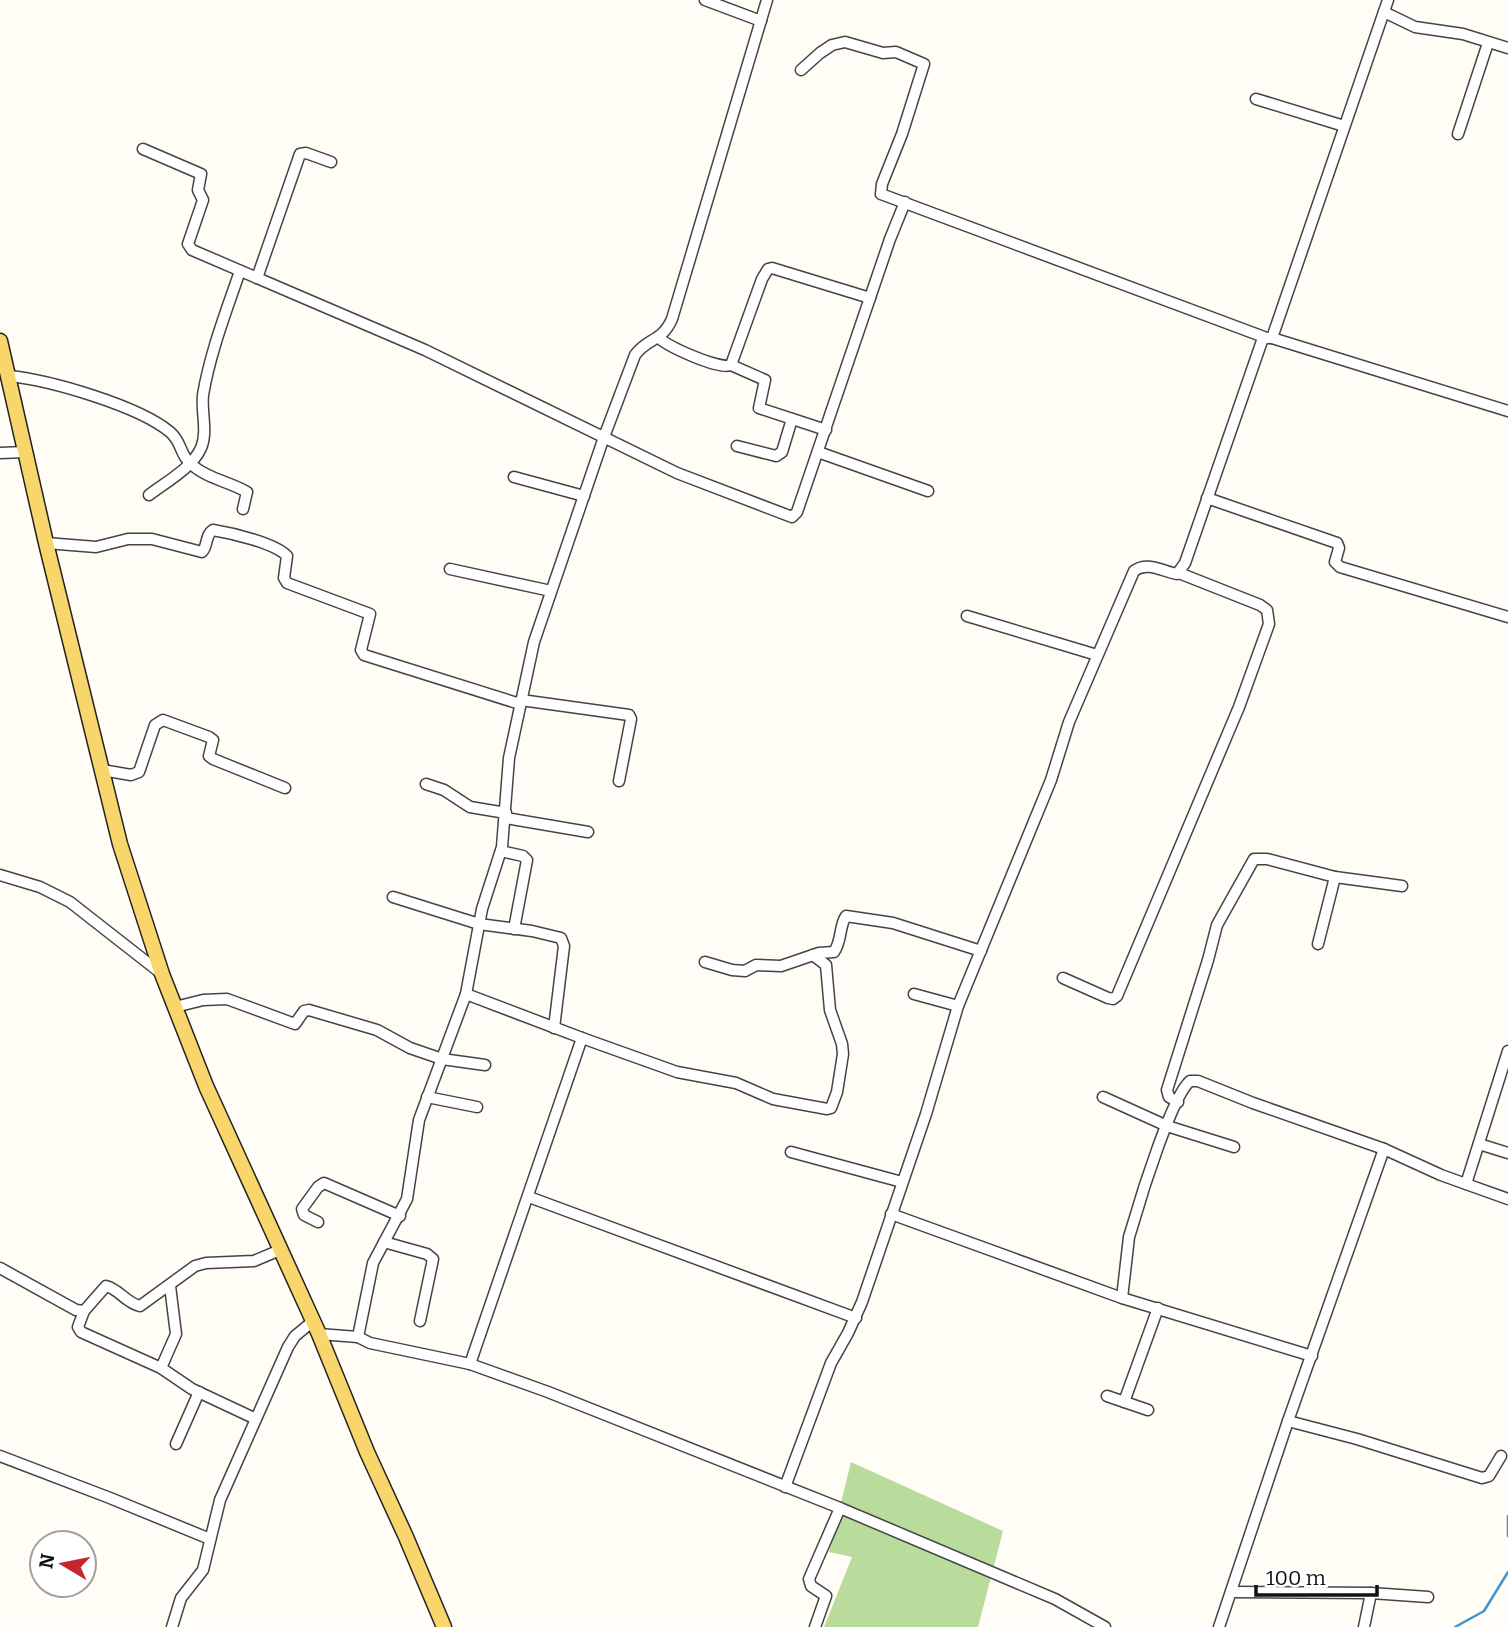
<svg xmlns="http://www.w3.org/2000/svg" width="1508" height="1627" font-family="Bitter,serif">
<rect width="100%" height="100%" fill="#fffdf5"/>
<polygon fill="#b9dc9c" points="851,1462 1003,1531 978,1627 824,1627 852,1557 829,1552"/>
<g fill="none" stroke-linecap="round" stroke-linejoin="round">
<g stroke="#3f96cf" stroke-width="2.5">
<polyline points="1508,1516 1508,1536"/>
<polyline points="1455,1627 1484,1611 1508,1572"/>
</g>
<g stroke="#444" stroke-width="13">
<g id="minor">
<polyline points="705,0 761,21"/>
<polyline points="1384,12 1415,27 1463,34 1508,48"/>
<polyline points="801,70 820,53 832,45 845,42 883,53 896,52 924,64 902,134 882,184 881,194 1264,337"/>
<polyline points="1256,99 1344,126"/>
<polyline points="1458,134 1488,43"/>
<polyline points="143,149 201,174 198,190 203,200 188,244 192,250 425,350 677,473 792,517 797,512 890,239 905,202"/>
<polyline points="257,278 300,154 306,153 331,162"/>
<path d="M659,338C669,347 719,370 731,365L762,279L768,269L772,268L870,298"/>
<polyline points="1272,338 1388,0"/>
<polyline points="731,365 765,380 759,408 826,430"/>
<path d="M9,376C50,380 139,406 170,432C182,442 180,455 190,463C205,478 230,482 247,492L243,509"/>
<polyline points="737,446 776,456 782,452 792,419"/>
<polyline points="818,452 928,491"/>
<polyline points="0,453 25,452"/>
<polyline points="514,477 584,496"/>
<path d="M149,495C166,482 192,468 201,448C208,432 201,412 203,395C210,353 226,312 240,271"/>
<polyline points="1207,498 1337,543 1339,548 1335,562 1340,567 1508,617"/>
<path d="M46,543L96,547L128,539H152L202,552C208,546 205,535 213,530C231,533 275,543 287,556L284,578L287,583L370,614L361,650L364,655L520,704"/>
<polyline points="450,569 551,591"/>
<polyline points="967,616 1097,655"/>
<polyline points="521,700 629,715 631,719 619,781"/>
<polyline points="102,770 131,775 139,772 155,725 163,720 209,737 213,740 209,756 213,759 285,788"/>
<polyline points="426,784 444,790 470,807 506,813"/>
<polyline points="506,818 588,832"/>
<polyline points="501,851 523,856 527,860 514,929"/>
<polyline points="0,875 40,887 70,902 162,974"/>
<polyline points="393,897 479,924 532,931 561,938 564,946 554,1028"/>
<polyline points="1318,944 1335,877"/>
<path d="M705,962L732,970L745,971L756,965L781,966L819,953L834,952C842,941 839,926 846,916L893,923L981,951"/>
<polyline points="1063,978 1108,998 1113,999 1117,996 1239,707 1269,624 1267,610 1260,605 1179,573"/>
<polyline points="466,994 582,1038"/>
<polyline points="914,994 958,1006"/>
<polyline points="175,1007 203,1000 227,999 295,1024 304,1011 309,1010 377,1030 410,1048 442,1059 485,1065"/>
<polyline points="427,1097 477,1107"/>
<polyline points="1103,1097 1167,1126 1234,1147"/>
<polyline points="1178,1102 1169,1097 1167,1090 1208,960 1217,925 1254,859 1267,859 1335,877 1402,886"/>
<polyline points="1479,1144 1508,1153"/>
<polyline points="791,1152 902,1182"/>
<polyline points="1466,1184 1508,1199"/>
<polyline points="529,1197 856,1318"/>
<polyline points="891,1214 1122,1298 1312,1356"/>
<polyline points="318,1222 304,1215 302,1209 318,1187 324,1183 400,1216"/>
<polyline points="384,1242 427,1254 433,1259 420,1321"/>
<path d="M0,1268L76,1310L84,1311L106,1286C119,1289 126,1303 140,1306L195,1266L206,1263L254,1261L280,1250"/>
<path d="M1122,1298L1129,1237L1133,1224C1141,1196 1172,1096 1190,1081H1198L1253,1103L1384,1149"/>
<polyline points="84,1311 78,1327 81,1332 161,1368 192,1389 256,1419"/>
<path d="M319,1334L358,1337L373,1263L407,1199L419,1120L466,994L482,909L502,847L509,758L534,642L604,437L635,355C647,338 662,342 672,319L767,0"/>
<polyline points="358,1337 370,1343 470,1364 548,1392 840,1508 1055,1599 1105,1627"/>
<polyline points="470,1364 582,1038 677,1072 736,1083 773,1099 827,1109 831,1108 837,1092 843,1054 842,1044 830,1010 826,965 813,955"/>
<polyline points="161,1368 176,1334 170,1286"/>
<polyline points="1107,1396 1148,1410"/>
<polyline points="1124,1402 1158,1308"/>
<polyline points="1288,1421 1357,1439 1482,1478 1489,1476 1501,1456"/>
<polyline points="176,1444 199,1392"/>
<polyline points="0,1456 110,1498 210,1539"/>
<path d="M785,1487L831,1363L848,1333L862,1302L926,1114L958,1006L1051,780L1069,722L1134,571C1147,561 1162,571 1177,574L1185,563L1263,338H1272L1508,411"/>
<polyline points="1231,1592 1371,1593 1428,1597"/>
<polyline points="172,1627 181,1598 203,1570 220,1500 288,1347 295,1336 312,1322"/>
<polyline points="815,1627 826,1596 811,1586 809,1579 840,1508"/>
<polyline points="1219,1627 1288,1421 1384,1149 1441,1175 1466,1184 1508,1051"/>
<polyline points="1364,1627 1371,1593"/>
</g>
</g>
<g stroke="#222" stroke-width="17">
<polyline id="major" points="0,341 46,543 120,844 162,974 206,1086 319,1334 367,1452 406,1537 444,1627"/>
</g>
<use href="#minor" stroke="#fff" stroke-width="10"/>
<use href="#major" stroke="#f9d66b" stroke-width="14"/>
</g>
<g transform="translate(63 1564) rotate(280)"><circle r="33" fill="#ffffff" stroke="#a0a0a0" stroke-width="2"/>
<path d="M0-5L12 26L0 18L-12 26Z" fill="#c4262e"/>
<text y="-10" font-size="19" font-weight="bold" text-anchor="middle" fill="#111111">N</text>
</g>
<path d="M1256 1585v10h121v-10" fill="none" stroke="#111111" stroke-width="3.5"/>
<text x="1266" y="1585" font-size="21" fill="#111111" stroke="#ffffff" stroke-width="5" paint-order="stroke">100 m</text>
</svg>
